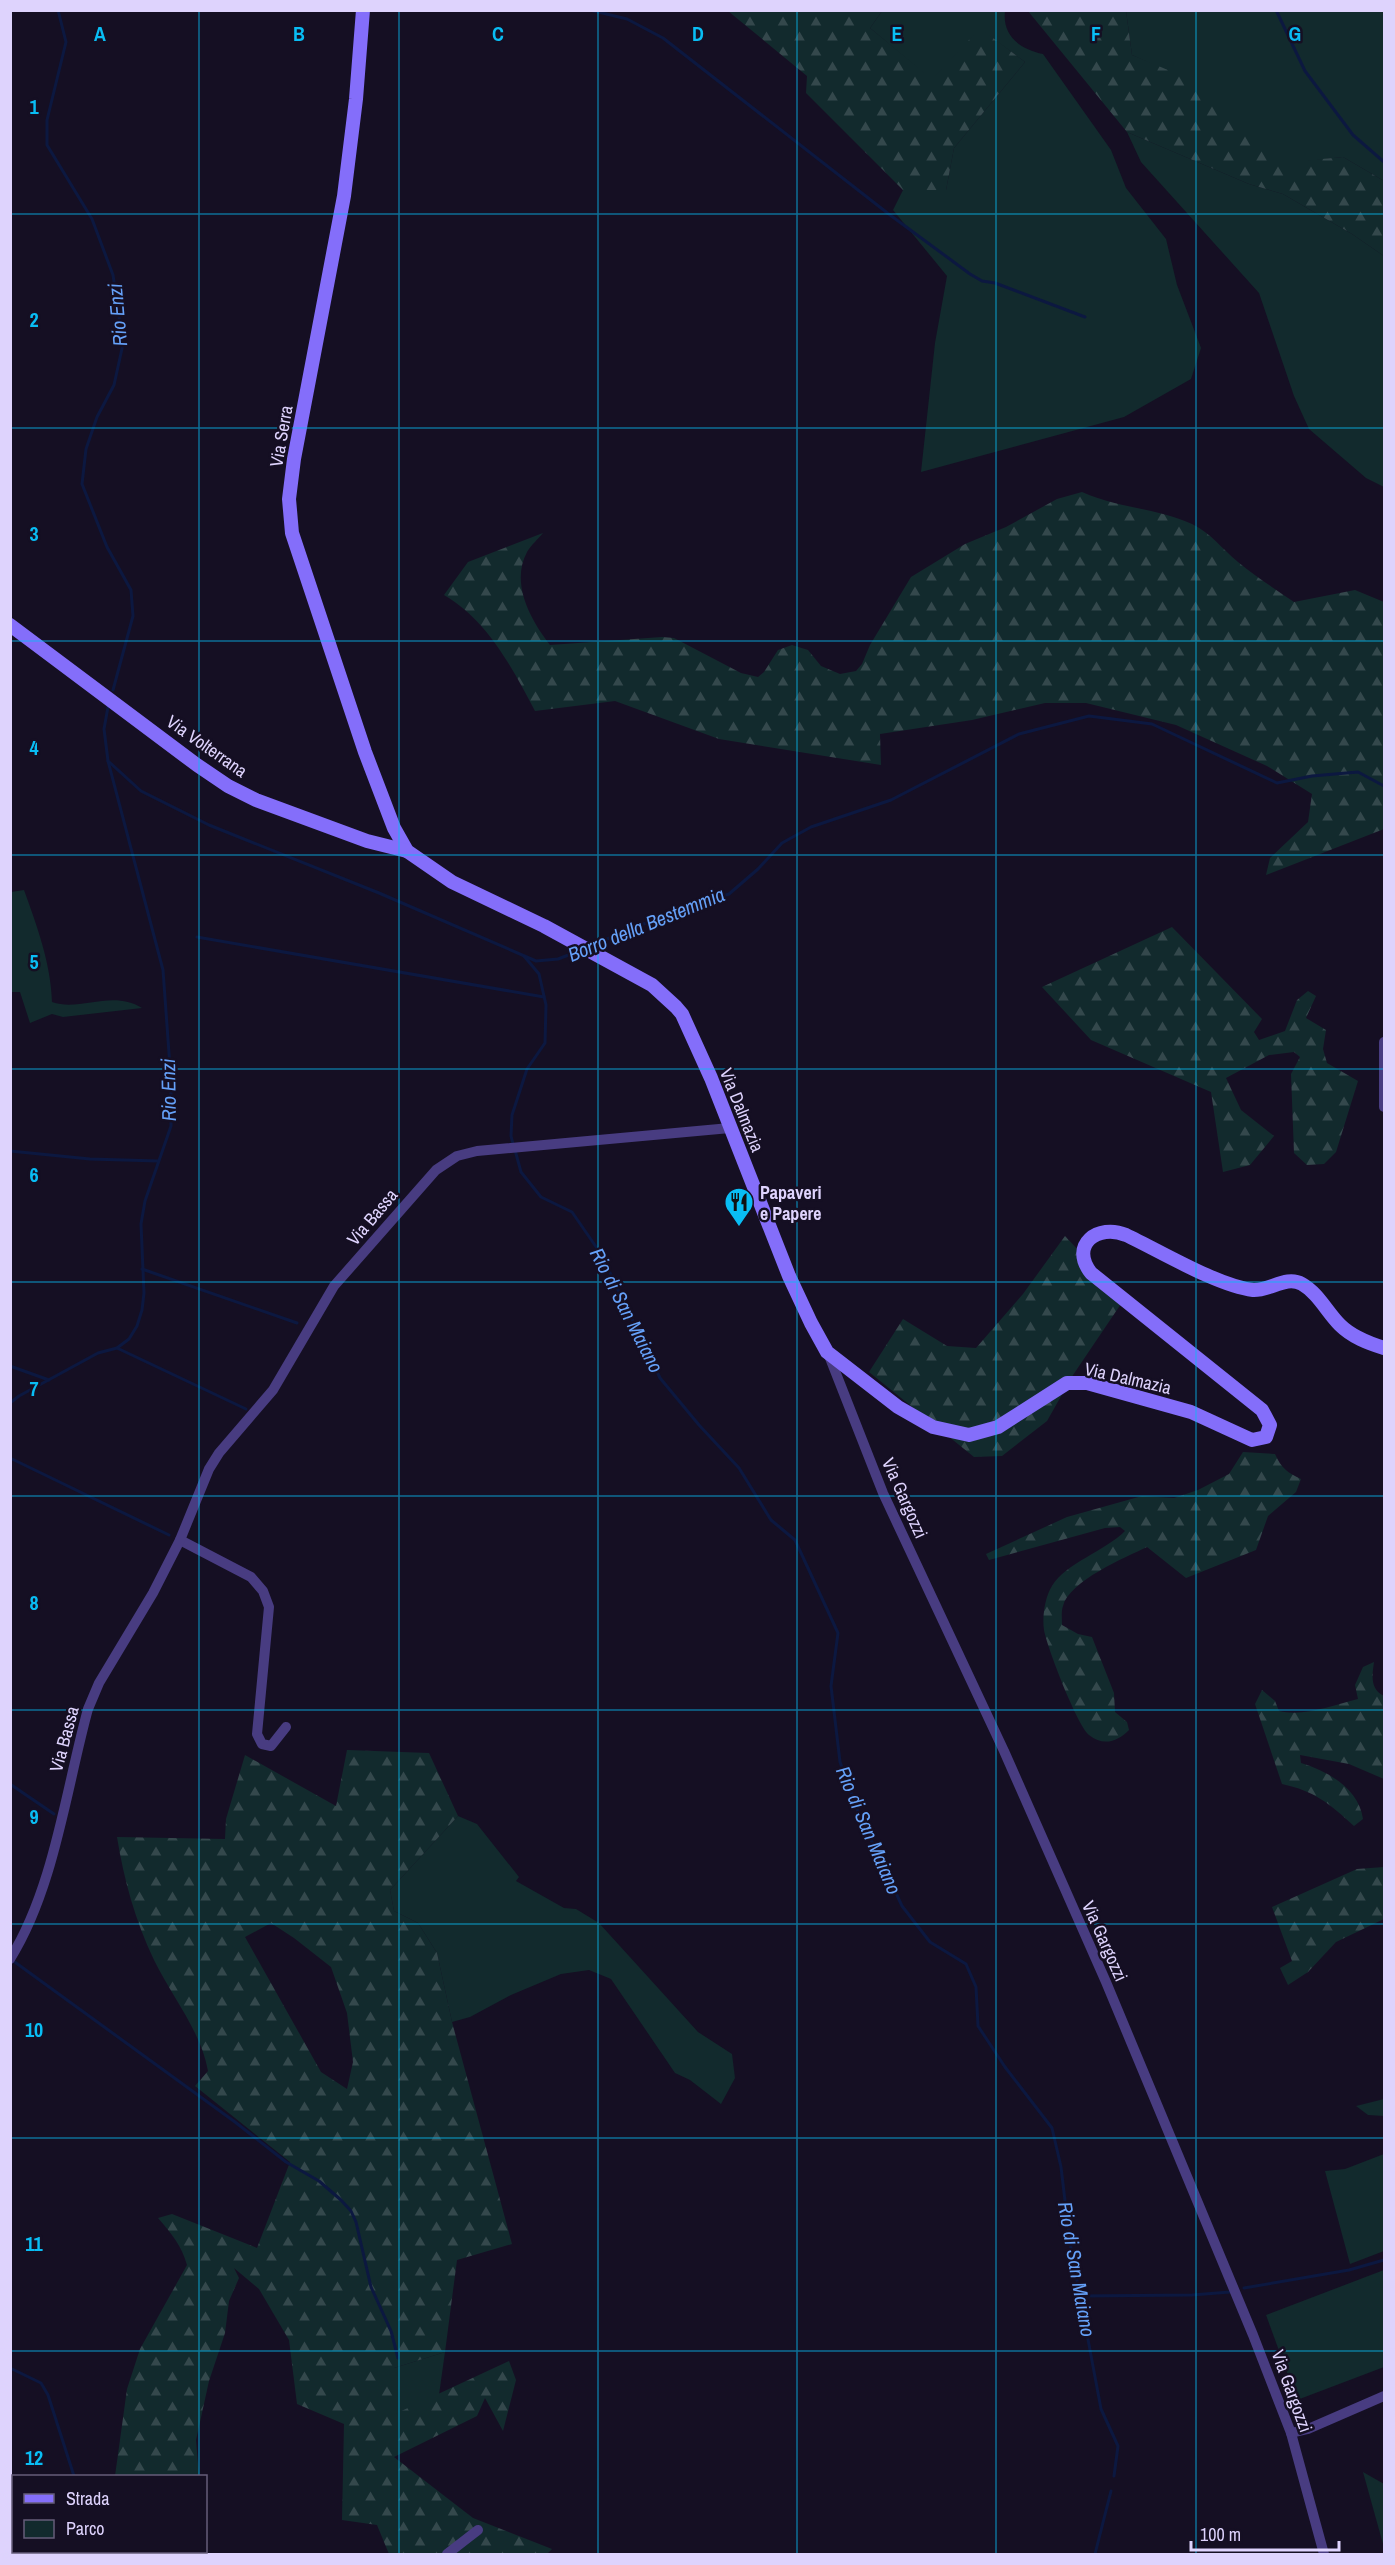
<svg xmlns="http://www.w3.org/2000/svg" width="1395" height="2565" font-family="'Archivo Narrow',sans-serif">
<defs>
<pattern id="forest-firs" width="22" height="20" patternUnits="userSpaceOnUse" patternTransform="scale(1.5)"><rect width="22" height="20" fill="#122a2d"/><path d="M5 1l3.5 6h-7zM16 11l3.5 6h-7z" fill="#34484c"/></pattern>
</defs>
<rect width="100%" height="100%" fill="#150f23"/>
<g fill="#122a2d">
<path d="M882,11H1005C1002,36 1020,49 1043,54L1111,150L1126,188L1166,239L1177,285L1201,348L1191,379L1124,417L921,472L935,343L947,276L893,210L903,190H946L954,148L1025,62L980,29L932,80L870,28Z"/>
<polygon points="1126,11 1384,11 1384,181 1343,157 1290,163 1154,65 1132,55"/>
<polygon points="1127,132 1249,184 1283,194 1352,234 1384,256 1384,487 1366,478 1309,429 1294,396 1259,293 1141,162"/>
<path d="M24,890C37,926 51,964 52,1002C80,1012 112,989 142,1008L63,1017L52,1014L30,1023L20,992H10L11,892Z"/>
<polygon points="458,1816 477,1824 519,1877 516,1881 564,1908 576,1909 599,1923 698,2032 732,2054 735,2078 721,2104 690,2080 675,2073 611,1979 589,1970 561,1974 511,1995 470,2017 452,2022 437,1953 418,1923 394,1911 390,1890"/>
<polygon points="1384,2099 1384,2116 1368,2115 1356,2106"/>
<polygon points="1384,2154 1384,2251 1350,2264 1325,2171 1345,2169"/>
<polygon points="1384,2270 1384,2367 1297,2400 1266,2315"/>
<polygon points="445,2352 439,2395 394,2415 394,2368"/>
<polygon points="1363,2472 1384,2484 1384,2544 1383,2544"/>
</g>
<g fill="url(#forest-firs)" fill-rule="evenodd">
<polygon points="728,11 882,11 870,28 932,79 980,28 1025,62 954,148 946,190 903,190 806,93 807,76"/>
<polygon points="1028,11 1126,11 1132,55 1199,83 1290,162 1343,157 1384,181 1384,256 1352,234 1283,194 1249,184 1127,132"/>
<path d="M1082,492C1117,508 1157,508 1192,524C1211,533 1222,549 1238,562C1255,576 1275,589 1294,602L1355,590L1384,602V829L1266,875L1270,858L1308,822L1312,794L1267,766L1176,725L1086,703H1045L972,720L880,734L881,765L719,739L615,701L535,711C511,666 488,621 444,595L468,562L543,533C538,539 531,545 527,552C510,584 531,620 550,645L662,637L674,638L741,673L758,677L764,672L778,650L792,645L808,650L821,666L840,674L856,671L862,664L870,645L911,577L965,544L1006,527L1057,499Z"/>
<polygon points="1172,927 1262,1019 1254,1032 1259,1040 1285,1031 1297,1000 1308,991 1316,996 1306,1018 1326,1030 1323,1049 1327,1063 1358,1081 1336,1152 1324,1164 1307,1165 1294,1153 1291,1074 1300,1057 1294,1052 1269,1055 1226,1078 1241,1110 1274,1136 1250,1165 1223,1172 1211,1092 1091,1040 1042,987"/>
<polygon points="1065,1236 1095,1268 1127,1295 1073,1375 1047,1421 1002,1456 974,1457 869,1372 903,1319 947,1346 976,1348 1023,1294"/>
<path d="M1243,1452L1275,1454C1281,1468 1288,1473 1301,1479L1296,1492L1268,1516L1256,1550L1186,1578L1147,1547C1126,1557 1069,1581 1063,1606C1061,1611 1062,1619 1062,1625L1078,1634L1092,1637L1114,1693L1115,1712L1127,1722L1129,1730C1118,1741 1104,1747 1089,1735C1077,1725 1047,1647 1044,1630C1042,1617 1045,1597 1052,1586C1066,1563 1105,1551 1125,1531L1120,1527L1105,1528L989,1560L986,1554L1067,1517L1142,1496L1174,1498L1198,1490L1229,1474Z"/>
<path d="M1374,1662C1372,1676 1370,1689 1384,1696V1779L1349,1764L1300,1755L1301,1763C1328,1771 1359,1789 1363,1819L1354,1826C1330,1804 1315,1791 1282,1784L1255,1704L1262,1690L1275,1701L1279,1711C1304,1717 1333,1705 1358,1699L1355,1685L1363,1667Z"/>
<path d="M347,1750L429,1753L458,1816L390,1890L394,1911L418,1923L437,1953L452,2022L512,2244L457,2260L445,2352L394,2368L395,2414L509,2361L516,2380L503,2431L485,2398L477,2416L394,2457L473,2518L552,2549L547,2554H389L377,2525L342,2520L344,2424L297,2404L289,2340L259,2289L234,2268L239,2278L229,2301L225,2333L209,2381L196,2440L199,2476H115L127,2389L140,2349L187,2265C182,2246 171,2233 158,2218L172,2214L257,2248L290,2162L195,2086L208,2071C201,2031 172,1997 154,1960C135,1920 124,1880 117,1837L225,1839L226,1819L245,1755L336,1806ZM271,1923L294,1938L331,1967L347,2013L353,2062L347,2089L321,2072L245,1937Z"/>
<polygon points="1384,1867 1384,1919 1336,1942 1308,1972 1288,1985 1280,1968 1292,1961 1272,1907 1357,1869"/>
</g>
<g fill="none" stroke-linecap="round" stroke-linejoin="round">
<g stroke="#0c1840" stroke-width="3">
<polyline points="58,10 66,42 47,120 47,145 92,219 113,275 123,344 114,385 97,417 86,449 82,484 107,547 131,590 133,616 113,690"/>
<polyline points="590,10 627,19 663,38 890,215 970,274 982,281 995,283 1085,317"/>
<polyline points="1276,10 1305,71 1353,135 1384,162"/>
<polyline points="108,761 141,791 209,825 379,893 536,961 558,959 579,951"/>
<polyline points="197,937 544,997"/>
<polyline points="591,946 635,927 729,894 758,869 782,843 811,827 891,800 1019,734 1089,716 1152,724 1277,783 1312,776 1358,772 1384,786"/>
<polyline points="513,1144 511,1136 512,1115 527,1069 545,1043 546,1005 539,974 524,956"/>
<polyline points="515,1150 521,1172 541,1197 572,1212 601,1254 660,1378 699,1425 739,1468 771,1520 795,1540 838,1633 831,1686 840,1762 859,1814 902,1906 930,1942 966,1964 976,1987 978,2026 1005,2067 1052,2128 1061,2167 1070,2243 1101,2409 1118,2446 1114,2476"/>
<polyline points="10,1151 90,1159 158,1161"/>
<polyline points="142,1269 297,1323"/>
<polyline points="117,1348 246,1409"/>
<polyline points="10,1366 49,1380"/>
<polyline points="10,1403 19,1396 98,1353 117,1348 129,1339 137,1326 142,1310 144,1293 141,1224 145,1201 171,1126 171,1081 163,970 108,761 104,729 108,707"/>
<polyline points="10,1458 169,1535"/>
<polyline points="10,1784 54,1814"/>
<polyline points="12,1960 235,2122 286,2162 319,2181 341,2200 351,2211 356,2222 371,2287 391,2331 398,2358"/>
<polyline points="1244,2288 1349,2270 1384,2260"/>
<polyline points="1080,2296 1192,2295 1230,2292"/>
<polyline points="10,2368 41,2383 48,2395 74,2476"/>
<polyline points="1095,2554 1111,2491"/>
</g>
<g stroke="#483c81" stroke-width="10">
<polyline points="1384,1042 1384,1107"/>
<polyline points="828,1353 883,1493 1004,1751 1106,1982 1253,2335 1291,2433 1324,2554"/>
<polyline points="180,1540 251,1577 263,1591 269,1607 257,1734 262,1744 271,1746 286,1727"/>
<path d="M10,1959C54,1889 66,1789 88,1709L99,1683L153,1593L180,1540L209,1469L219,1453L273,1390L334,1286L436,1170L457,1156L477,1151L730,1128"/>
<polyline points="1291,2433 1308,2429 1384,2396"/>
<polyline points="447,2554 478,2530"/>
</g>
<g stroke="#846efa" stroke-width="14">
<path d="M363,10L356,99L344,196L294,459L289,499L292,533L365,752L394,828L407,851L452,882L544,926L652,985L676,1007L682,1014L711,1078L789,1276L811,1323L827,1352L898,1407L933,1427L969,1435L998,1427L1067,1383H1087L1191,1412L1252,1440L1266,1437L1270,1425L1262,1410L1091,1273C1069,1245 1098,1223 1126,1235C1160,1251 1218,1286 1253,1290C1270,1291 1286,1275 1302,1284C1318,1293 1327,1312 1340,1325C1352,1337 1368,1343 1384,1348"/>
<polyline points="10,625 197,765 228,786 256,800 367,841 407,851"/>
</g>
</g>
<path fill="none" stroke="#09bdf4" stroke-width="1.5" stroke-opacity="0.55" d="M199,10V2476M399,10V2554M598,10V2554M797,10V2554M996,10V2554M1196,10V2554M10,214H1384M10,428H1384M10,641H1384M10,855H1384M10,1069H1384M10,1282H1384M10,1496H1384M10,1710H1384M10,1924H1384M10,2138H1384M10,2351H1384M199,2552V2554"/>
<defs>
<g id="restaurant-pin" transform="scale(1.5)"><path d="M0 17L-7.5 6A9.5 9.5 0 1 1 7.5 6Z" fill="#09bdf4" stroke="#150f23"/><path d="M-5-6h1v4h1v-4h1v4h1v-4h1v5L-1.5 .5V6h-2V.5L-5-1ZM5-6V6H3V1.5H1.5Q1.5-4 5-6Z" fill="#111"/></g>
</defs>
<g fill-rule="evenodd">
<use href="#restaurant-pin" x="739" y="1202"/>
</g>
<g text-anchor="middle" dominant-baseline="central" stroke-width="5" stroke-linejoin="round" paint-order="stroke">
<g font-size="18" fill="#ded3fd" stroke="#150f23">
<text transform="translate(281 436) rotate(-80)">Via Serra</text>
<text transform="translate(207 746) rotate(35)">Via Volterrana</text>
<text transform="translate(742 1110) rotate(68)">Via Dalmazia</text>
<text transform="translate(372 1217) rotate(-50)">Via Bassa</text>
<text transform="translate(1128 1378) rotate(13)">Via Dalmazia</text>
<text transform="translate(905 1498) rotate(66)">Via Gargozzi</text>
<text transform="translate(64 1739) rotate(-75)">Via Bassa</text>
<text transform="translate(1105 1941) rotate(66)">Via Gargozzi</text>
<text transform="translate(1292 2391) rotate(70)">Via Gargozzi</text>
</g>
<g font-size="18" font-weight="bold" fill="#ded3fd" stroke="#150f23" text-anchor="start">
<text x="760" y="1192">Papaveri<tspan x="760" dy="21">e Papere</tspan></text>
</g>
<g font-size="20" font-style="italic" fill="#65a1f9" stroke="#150f23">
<text transform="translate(117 315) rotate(-95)">Rio Enzi</text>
<text transform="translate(646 924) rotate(-22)">Borro della Bestemmia</text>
<text transform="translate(168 1090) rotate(-91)">Rio Enzi</text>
<text transform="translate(627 1310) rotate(63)">Rio di San Maiano</text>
<text transform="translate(869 1830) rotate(67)">Rio di San Maiano</text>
<text transform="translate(1077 2269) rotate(80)">Rio di San Maiano</text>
</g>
</g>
<g font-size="20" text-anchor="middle" font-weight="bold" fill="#09bdf4" stroke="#150f23" stroke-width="5" stroke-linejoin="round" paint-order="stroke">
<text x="100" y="41">A</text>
<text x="299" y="41">B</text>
<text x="498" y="41">C</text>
<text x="698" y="41">D</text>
<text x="897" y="41">E</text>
<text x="1096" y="41">F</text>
<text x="1295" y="41">G</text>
<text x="34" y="114">1</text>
<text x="34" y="327">2</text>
<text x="34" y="541">3</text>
<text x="34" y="755">4</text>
<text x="34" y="969">5</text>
<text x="34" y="1182">6</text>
<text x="34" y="1396">7</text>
<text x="34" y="1610">8</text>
<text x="34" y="1824">9</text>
<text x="34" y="2037">10</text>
<text x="34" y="2251">11</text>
<text x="34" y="2465">12</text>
</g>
<rect width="1395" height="2565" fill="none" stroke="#ded3fd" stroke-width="24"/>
<rect x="12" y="2475" width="195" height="78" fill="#150f23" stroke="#655d7a" stroke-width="1.5"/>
<rect x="24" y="2494" width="30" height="9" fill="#846efa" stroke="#655d7a" stroke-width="1.5"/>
<text x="66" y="2505" font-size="18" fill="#ded3fd">Strada</text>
<rect x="24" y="2520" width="30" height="18" fill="#122a2d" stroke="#655d7a" stroke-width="1.5"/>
<text x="66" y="2535" font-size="18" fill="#ded3fd">Parco</text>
<path d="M1191 2541v9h148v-9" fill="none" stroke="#ded3fd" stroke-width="3"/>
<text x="1200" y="2541" font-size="18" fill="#ded3fd" stroke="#150f23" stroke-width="4.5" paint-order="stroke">100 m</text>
</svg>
